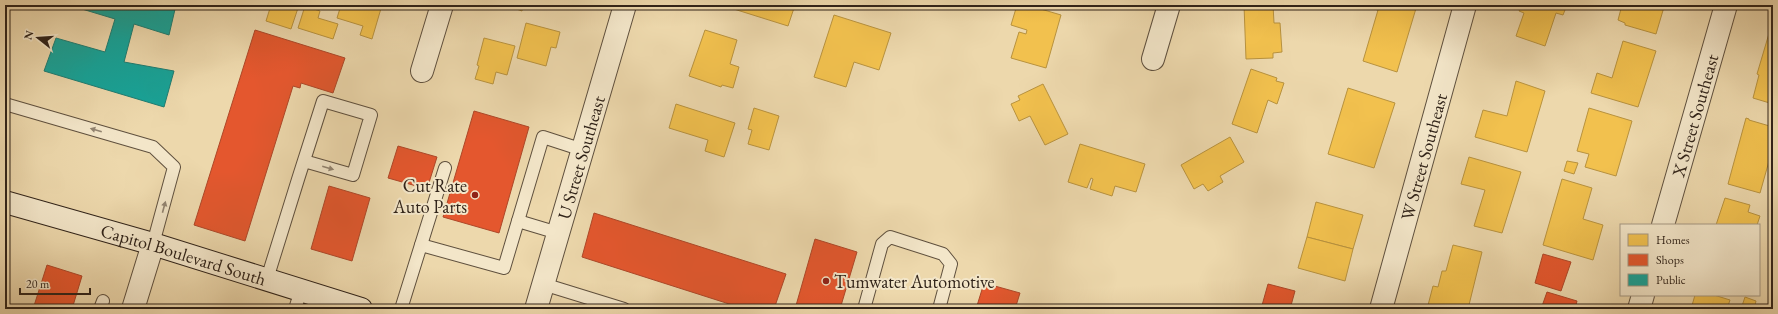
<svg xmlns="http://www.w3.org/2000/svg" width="1778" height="314" font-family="'EB Garamond',serif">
<rect width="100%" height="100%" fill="#edd8ac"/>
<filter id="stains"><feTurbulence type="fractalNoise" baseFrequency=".005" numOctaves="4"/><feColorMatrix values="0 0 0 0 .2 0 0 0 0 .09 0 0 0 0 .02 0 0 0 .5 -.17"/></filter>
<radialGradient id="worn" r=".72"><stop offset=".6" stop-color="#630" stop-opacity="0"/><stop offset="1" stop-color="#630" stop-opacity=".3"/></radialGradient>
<g fill="#f2c14e" stroke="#b8923e">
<polygon points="271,5 299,5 291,29 266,21"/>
<polygon points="341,5 382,5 372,39 360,35 363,26 337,18"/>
<polygon points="505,5 523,5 522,11"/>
<polygon points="721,5 795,5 788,26"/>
<polygon points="1017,5 1034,9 1034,7 1061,15 1046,68 1011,58 1019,32 1026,34 1027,30 1011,25"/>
<polygon points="1244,5 1273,5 1274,23 1280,23 1282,52 1273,53 1273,58 1246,59"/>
<polygon points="1370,5 1417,5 1397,72 1363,61 1378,10 1369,8"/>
<polygon points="1522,5 1567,5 1563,15 1556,13 1545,46 1516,36 1524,13 1519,11"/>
<polygon points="1622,5 1666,5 1664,7 1656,34 1625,25 1625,23 1618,20"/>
<polygon points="305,6 320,11 318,18 338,24 333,39 298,28"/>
<polygon points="834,15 891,33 879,70 854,62 846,87 814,77"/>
<polygon points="1773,20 1773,104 1753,98 1759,75 1757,74"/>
<polygon points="526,23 560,32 556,48 551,47 546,66 517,58"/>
<polygon points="705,30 737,40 730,64 739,67 733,88 722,85 721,87 689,76"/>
<polygon points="484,38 515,46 507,75 496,72 493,84 475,79 479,66 477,65"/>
<polygon points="1623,41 1656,51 1638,107 1591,93 1597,73 1612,78"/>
<polygon points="1251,69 1277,78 1276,81 1284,83 1277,104 1268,100 1257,133 1232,124"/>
<polygon points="1516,81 1545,91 1527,152 1475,137 1483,110 1507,116"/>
<polygon points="1043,84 1068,134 1045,145 1030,116 1019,121 1011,104 1020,100 1018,96"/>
<polygon points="1348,88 1395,103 1374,168 1328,154"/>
<polygon points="676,104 735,123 724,157 705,151 708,140 669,128"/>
<polygon points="754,108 779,116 769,150 748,144 752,130 748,129"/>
<polygon points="1589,108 1632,121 1616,176 1585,167 1589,154 1577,151"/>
<polygon points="1746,118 1749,119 1749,120 1773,127 1773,147 1760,193 1728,184"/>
<polygon points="1230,137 1244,162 1220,176 1223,182 1208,191 1203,184 1194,189 1181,165"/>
<polygon points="1080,144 1145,164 1136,192 1115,186 1112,196 1090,189 1093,179 1091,178 1087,188 1068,182"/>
<polygon points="1469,157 1521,172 1502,233 1474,226 1485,190 1461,184"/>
<polygon points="1567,161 1578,163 1574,174 1564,171"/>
<polygon points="1562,179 1592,188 1583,219 1603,225 1593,260 1543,245"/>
<polygon points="1725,198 1750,205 1748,212 1760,216 1757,225 1716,225"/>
<polygon points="1316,202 1363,215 1353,249 1307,237"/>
<polygon points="1307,237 1353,249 1345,281 1298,268"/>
<polygon points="1453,245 1482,252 1468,309 1427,309 1433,286 1438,287 1442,271 1446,271"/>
<polygon points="1695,295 1714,295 1730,300 1727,309 1691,309"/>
<polygon points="1745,297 1756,301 1754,309 1741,309"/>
</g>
<g fill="#e4572e" stroke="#ae4728">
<polygon points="255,30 345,58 333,93 301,83 300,88 293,86 245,241 194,225"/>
<polygon points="474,111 529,127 499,233 443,217"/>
<polygon points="398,146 437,157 427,189 388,178"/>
<polygon points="329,186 370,198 352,261 311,249"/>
<polygon points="594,213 786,274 774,309 745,309 582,257"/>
<polygon points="815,239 857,252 840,309 795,309"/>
<polygon points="1543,254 1571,262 1561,291 1535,283"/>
<polygon points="47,265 82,276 72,309 33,309"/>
<polygon points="984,283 1020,293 1015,309 976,309"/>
<polygon points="1268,284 1295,291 1290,309 1261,309"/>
<polygon points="1547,292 1577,301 1575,309 1541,309"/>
</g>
<polygon fill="#17a398" stroke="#1e7d72" points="83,5 176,5 169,35 134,24 124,62 174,71 164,107 44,71 56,38 105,52 115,19 82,9"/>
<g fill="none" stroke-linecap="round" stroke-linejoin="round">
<g stroke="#5f503e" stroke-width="14">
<g id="service">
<polyline points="5,104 153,147 174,167 153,244"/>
<polyline points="518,221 558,233"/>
<polyline points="421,245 504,268 543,137 583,150"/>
<path d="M267,279C285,220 304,160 323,101L371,115L353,175L304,161"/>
<polyline points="543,284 624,309"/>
<polyline points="100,309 103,301"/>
<polyline points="295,309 301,290"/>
<polyline points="401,309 445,168"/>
<polyline points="864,309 882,244 890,237 943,254 951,264 939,309"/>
</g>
</g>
<g stroke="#5f503e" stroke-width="24">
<g id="minor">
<polyline points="1153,59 1169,5"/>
<polyline points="422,71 442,5"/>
<polyline points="133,309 153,244"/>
<path id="s1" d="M536,309L625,5"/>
<path id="s2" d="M1381,309L1465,5"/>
</g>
</g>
<g stroke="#5f503e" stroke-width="24">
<g id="tertiary">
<path id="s3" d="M1663,225L1726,5"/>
<polyline points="1639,309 1643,295"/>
</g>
</g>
<g stroke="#302319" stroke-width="24">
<g id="secondary">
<path id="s4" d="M5,202L153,244L361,309"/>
</g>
</g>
<use href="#service" stroke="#f3e6c9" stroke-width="12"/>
<use href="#minor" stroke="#f3e6c9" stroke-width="22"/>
<use href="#tertiary" stroke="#f3e6c9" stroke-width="22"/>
<use href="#secondary" stroke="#f3e6c9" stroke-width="22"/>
</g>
<defs><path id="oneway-solid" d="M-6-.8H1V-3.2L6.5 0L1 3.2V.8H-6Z"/></defs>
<g fill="#928471">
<use href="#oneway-solid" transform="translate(96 130) rotate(-164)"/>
<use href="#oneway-solid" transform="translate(328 168) rotate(16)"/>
<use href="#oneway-solid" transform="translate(164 207) rotate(-75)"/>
</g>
<g fill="#8f2418" stroke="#f3e6c9" stroke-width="1.5">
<circle cx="475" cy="195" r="4"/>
<circle cx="826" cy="281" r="4"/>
</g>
<g text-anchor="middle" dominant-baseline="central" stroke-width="4" stroke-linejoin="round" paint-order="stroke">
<g font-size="18" fill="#302319" stroke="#f3e6c9">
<text stroke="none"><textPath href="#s3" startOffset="114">X Street Southeast</textPath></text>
<text stroke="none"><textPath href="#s1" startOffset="158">U Street Southeast</textPath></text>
<text stroke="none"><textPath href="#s2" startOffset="158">W Street Southeast</textPath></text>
<text stroke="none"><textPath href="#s4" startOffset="186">Capitol Boulevard South</textPath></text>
</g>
<g font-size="18" fill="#302319" stroke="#f3e6c9" text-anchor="end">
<text x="467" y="185">Cut Rate<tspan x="467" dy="21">Auto Parts</tspan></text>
<text x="834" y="281" text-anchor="start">Tumwater Automotive</text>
</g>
</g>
<rect width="1778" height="314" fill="none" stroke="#edd8ac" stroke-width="20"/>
<rect x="6" y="6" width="1766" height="302" fill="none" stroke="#302319" stroke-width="2"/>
<rect x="10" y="10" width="1758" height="294" fill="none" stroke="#302319"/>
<rect x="1620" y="224" width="140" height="72" fill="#f3e6c9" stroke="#a59883"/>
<rect x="1628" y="234" width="20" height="12" fill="#f2c14e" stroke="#a59883"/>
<text x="1656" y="244" font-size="12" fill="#302319">Homes</text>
<rect x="1628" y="254" width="20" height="12" fill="#e4572e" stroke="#a59883"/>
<text x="1656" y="264" font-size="12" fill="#302319">Shops</text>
<rect x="1628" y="274" width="20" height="12" fill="#17a398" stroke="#a59883"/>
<text x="1656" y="284" font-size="12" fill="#302319">Public</text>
<g transform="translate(38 38) rotate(287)" stroke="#f3e6c9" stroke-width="3" paint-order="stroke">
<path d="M0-3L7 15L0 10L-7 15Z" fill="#302319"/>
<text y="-6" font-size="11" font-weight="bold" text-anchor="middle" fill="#302319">N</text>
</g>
<path d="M20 288v6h70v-6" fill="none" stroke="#302319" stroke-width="2"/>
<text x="26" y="288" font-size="12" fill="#302319" stroke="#f3e6c9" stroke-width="3" paint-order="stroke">20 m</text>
<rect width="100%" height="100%" filter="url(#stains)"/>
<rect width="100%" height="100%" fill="url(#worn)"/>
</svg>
